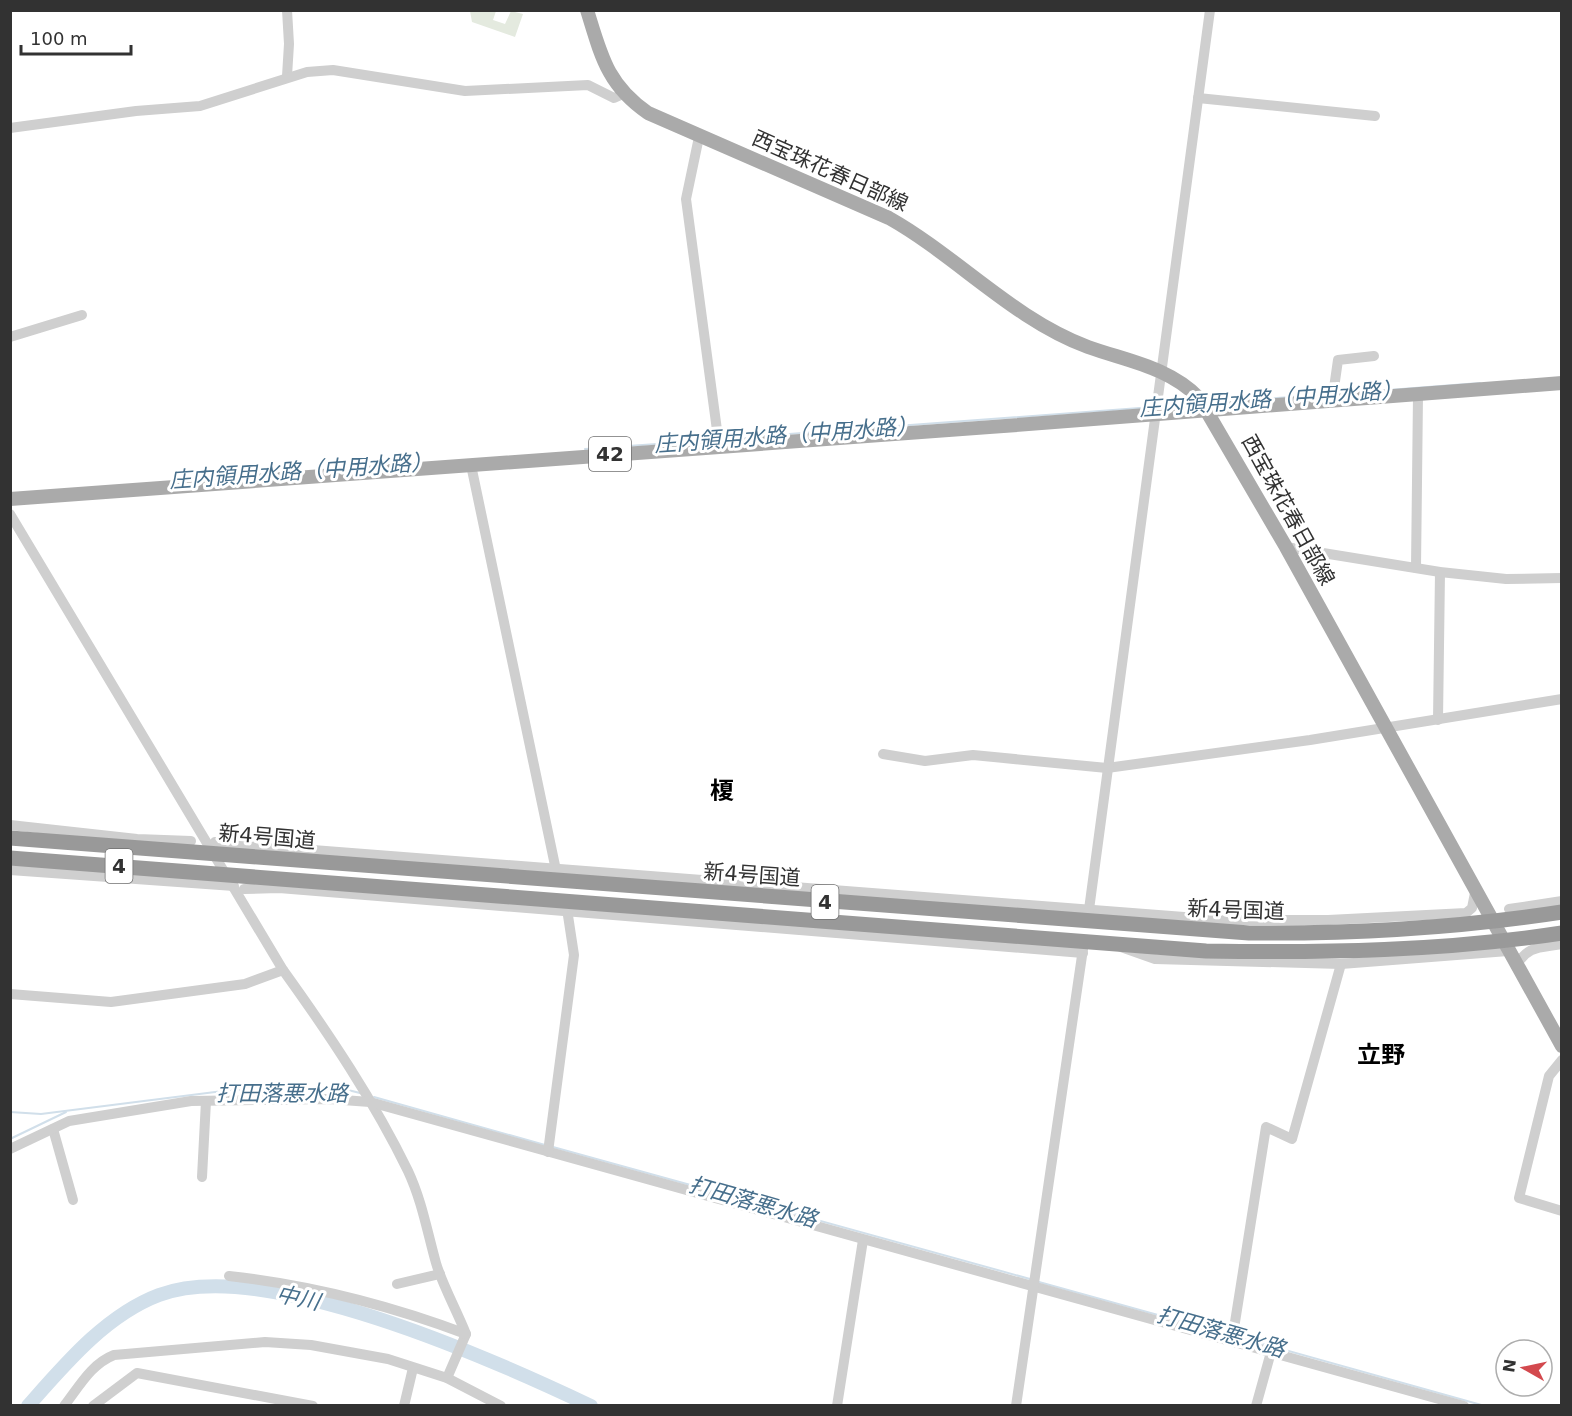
<svg xmlns="http://www.w3.org/2000/svg" width="1572" height="1416" font-family="'DejaVu Sans','Noto Sans JP',sans-serif">
<rect width="100%" height="100%" fill="#fff"/>
<polygon fill="#e4eadf" points="470,11 496,11 493,20 505,24 511,11 523,14 515,37 472,22"/>
<g fill="none" stroke-linecap="round" stroke-linejoin="round">
<g stroke="#d1dfea" stroke-width="2">
<polyline points="1336,394 1480,383"/>
<polyline points="1207,403 1330,394"/>
<polyline points="1159,407 1195,404"/>
<polyline points="722,439 1153,407"/>
<polyline points="585,449 714,440"/>
<polyline points="374,1097 545,1145"/>
<polyline points="10,1112 41,1114 231,1090 348,1090 360,1093"/>
<polyline points="10,1139 66,1112"/>
<polyline points="553,1147 1030,1279"/>
<polyline points="1039,1282 1230,1335"/>
<polyline points="1235,1336 1485,1406"/>
</g>
<path stroke="#d1dfea" stroke-width="14" d="M28,1406C65,1364 106,1315 159,1295C263,1256 492,1359 591,1406"/>
<g stroke="#cfcfcf" stroke-width="10">
<polyline points="287,10 289,44 287,76"/>
<polyline points="1198,98 1375,116"/>
<polyline points="10,128 136,111 200,106 307,72 333,70 465,91 588,85 614,98 623,94"/>
<polyline points="699,137 686,199 719,445"/>
<polyline points="10,337 82,315"/>
<polyline points="1332,402 1338,360 1374,356"/>
<polyline points="471,465 557,875"/>
<path d="M10,514L283,970C329,1034 374,1101 408,1171C422,1201 427,1231 436,1263C442,1284 457,1311 466,1334L447,1378"/>
<polyline points="1286,547 1440,572 1506,579 1562,578"/>
<polyline points="1416,568 1418,395"/>
<polyline points="1438,720 1440,572"/>
<polyline points="883,754 925,761 973,755 1107,768 1310,740 1562,699"/>
<polyline points="10,825 137,839 191,841"/>
<polyline points="215,842 288,850 300,849 1223,920 1328,920 1466,913 1472,908 1475,893"/>
<polyline points="10,870 234,886"/>
<polyline points="244,889 279,888 1083,953"/>
<polyline points="1509,909 1562,901"/>
<polyline points="1088,917 1210,10"/>
<polyline points="1121,947 1155,959 1341,964 1508,951"/>
<path d="M1516,966C1528,945 1540,948 1562,944"/>
<polyline points="10,994 111,1002 245,984 283,970"/>
<polyline points="1562,1060 1549,1076 1519,1198 1562,1211"/>
<polyline points="53,1129 73,1200"/>
<polyline points="10,1149 69,1121 191,1101 329,1099 370,1102 1464,1406"/>
<polyline points="548,1152 574,955 567,909"/>
<polyline points="202,1177 206,1101"/>
<path d="M229,1276C310,1285 389,1305 466,1334"/>
<polyline points="397,1284 440,1274"/>
<polyline points="1232,1341 1266,1127 1292,1139 1341,964"/>
<path d="M64,1406C79,1387 91,1364 114,1355L265,1342L311,1345L388,1359L447,1378L501,1406"/>
<polyline points="93,1406 137,1373 313,1406"/>
<polyline points="404,1406 413,1368"/>
<polyline points="837,1406 863,1240"/>
<polyline points="1016,1406 1083,949"/>
<polyline points="1256,1406 1271,1352"/>
</g>
<g stroke="#aaa" stroke-width="14">
<path d="M587,10C601,55 607,85 648,113L889,218C958,257 1013,319 1088,347C1127,361 1169,367 1199,398L1286,547L1562,1046"/>
<path d="M10,499C527,458 1045,426 1562,383"/>
</g>
<g stroke="#999" stroke-width="15">
<path d="M10,838L1249,933C1354,934 1458,928 1562,912"/>
<path d="M10,858L1206,951C1325,953 1444,951 1562,933"/>
</g>
</g>
<g text-anchor="middle" dominant-baseline="central" stroke-width="6" stroke-linejoin="round" paint-order="stroke">
<g fill="#fff" stroke="#707070" stroke-width="1.5">
<rect x="589" y="437" width="42" height="34" rx="4.5"/>
<rect x="105.5" y="849" width="27" height="34" rx="4.5"/>
<rect x="811.5" y="885" width="27" height="34" rx="4.5"/>
</g>
<g font-size="20" font-weight="bold" fill="#323232">
<text x="610" y="454">42</text>
<text x="119" y="866">4</text>
<text x="825" y="902">4</text>
</g>
<g font-size="21" fill="#323232" stroke="#fff">
<text transform="translate(830 171) rotate(24)">西宝珠花春日部線</text>
<text transform="translate(1288 510) rotate(61)">西宝珠花春日部線</text>
<text transform="translate(267 837) rotate(5)">新4号国道</text>
<text transform="translate(752 875) rotate(4)">新4号国道</text>
<text transform="translate(1236 910) rotate(2)">新4号国道</text>
</g>
<g font-size="22" font-style="italic" fill="#476f8c" stroke="#fff">
<text transform="translate(1271 399) rotate(-4)">庄内領用水路（中用水路）</text>
<text transform="translate(786 435) rotate(-4)">庄内領用水路（中用水路）</text>
<text transform="translate(301 471) rotate(-4)">庄内領用水路（中用水路）</text>
<text x="282" y="1093">打田落悪水路</text>
<text transform="translate(753 1202) rotate(16)">打田落悪水路</text>
<text transform="translate(298 1298) rotate(12)">中川</text>
<text transform="translate(1221 1332) rotate(16)">打田落悪水路</text>
</g>
<g font-size="24" font-weight="bold" fill="#000" stroke="#fff">
<text x="722" y="791">榎</text>
<text x="1381" y="1055">立野</text>
</g>
</g>
<rect width="1572" height="1416" fill="none" stroke="#323232" stroke-width="24"/>
<g transform="translate(1524 1368) rotate(279)"><circle r="28" fill="#ffffff" stroke="#adadad" stroke-width="1.5"/>
<path d="M0-4.5L10 22L0 15L-10 22Z" fill="#d3494e"/>
<text y="-9" font-size="16" font-weight="bold" text-anchor="middle" fill="#323232">N</text>
</g>
<path d="M21 45v9h110v-9" fill="none" stroke="#323232" stroke-width="3"/>
<text x="30" y="45" font-size="18" fill="#323232" stroke="#ffffff" stroke-width="4.5" paint-order="stroke">100 m</text>
</svg>
